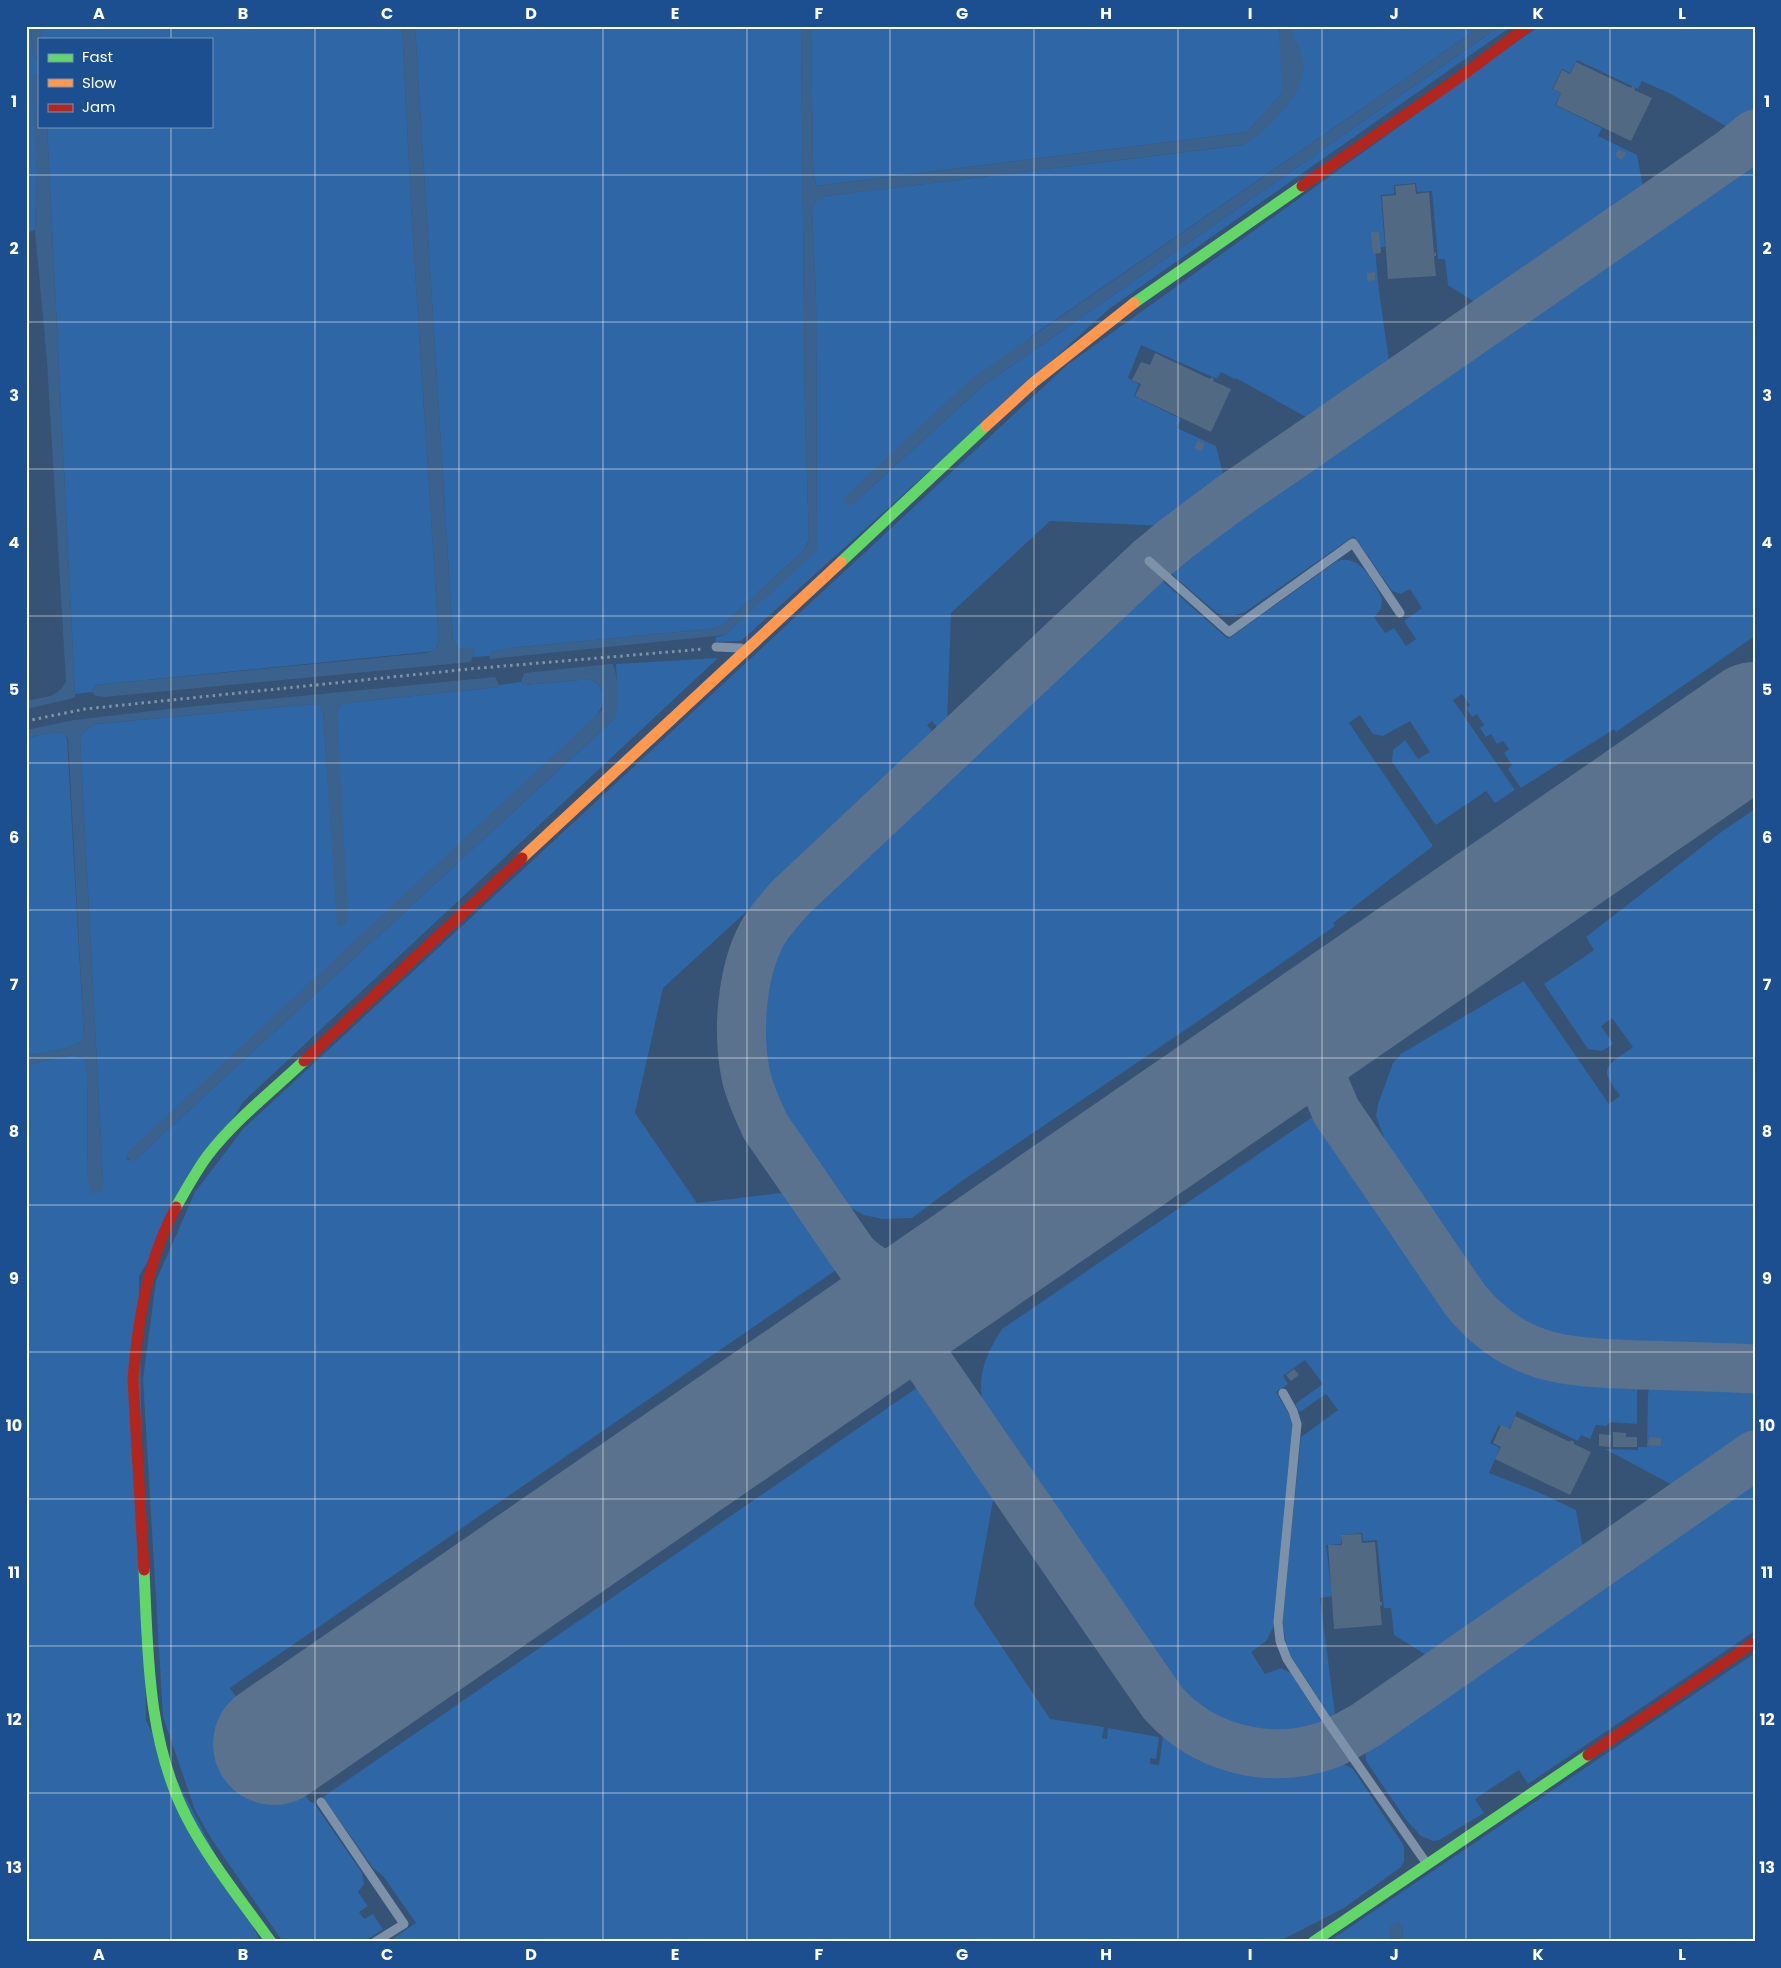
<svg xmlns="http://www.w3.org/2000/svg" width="1781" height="1968" font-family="Poppins,sans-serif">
<rect width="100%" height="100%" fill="#365274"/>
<g fill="#2f66a5">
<polygon points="26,26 31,26 33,56 35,59 39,59 39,74 34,74 37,174 35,230 26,233"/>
<polygon points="42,26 402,26 412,222 439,640 435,651 96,685 92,692 75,694 47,126 211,126 211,39 42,39"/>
<polygon points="415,26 801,26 805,410 809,540 804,550 723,625 710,629 510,648 492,652 489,656 473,657 474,649 458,648 453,640"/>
<polygon points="811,26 1279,26 1283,86 1282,93 1277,99 1247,132 816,186 813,166"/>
<polygon points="1292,26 1478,26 1470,34 1032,336 853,504 984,385 1500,26 1512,26 1109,309 741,641 716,642 716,637 725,635 817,547 816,300 812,209 816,201 826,196 1243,145 1294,96 1299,48 1292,35"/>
<polygon points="1539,26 1755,26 1755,111 1734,131 1671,94 1642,81 1638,89 1577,60 1570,73 1562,69 1552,89 1561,93 1555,105 1602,128 1598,136 1637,155 1644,192 1481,306 1448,285 1445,259 1438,259 1432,191 1417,192 1416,183 1394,185 1394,194 1381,195 1385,247 1375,248 1379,291 1390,368 1313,421 1236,378 1235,379 1221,372 1217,379 1141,345 1128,378 1139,384 1134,396 1181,419 1177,428 1216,446 1225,482 1167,526 1050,521 951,613 947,726 941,732 932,721 927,725 937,737 663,988 635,1113 697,1203 790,1192 839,1268 230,1688 310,1802 314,1803 362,1873 364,1884 358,1892 368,1906 359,1912 364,1919 373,1914 383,1929 364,1942 283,1942 212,1840 195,1810 163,1717 143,1379 156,1281 195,1192 243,1129 1067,365"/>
<path d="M1755,157V636L1616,732L1614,729L1521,788L1508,769L1512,765L1504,753L1509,749L1503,741L1497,744L1491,734L1486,737L1480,728L1484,725L1477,714L1472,717L1466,708L1470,705L1462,694L1453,700L1515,790L1495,803L1486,791L1436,825L1392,762L1393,750L1405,740L1418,759L1430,752L1410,721L1383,736L1373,734L1360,715L1349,723L1433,846L1333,923L1335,926L1197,1022L959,1183L912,1218L882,1219L864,1215L836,1200L770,1095L762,1066L759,1030L761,1007L767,981L775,956L792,927L832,880L989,733L1032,695L1159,578L1228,639L1337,561C1361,554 1372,581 1382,598L1381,609L1374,617L1385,633L1394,628L1406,646L1416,639L1404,621L1422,608L1410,589L1401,594L1392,591L1354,536L1245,612C1235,616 1227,617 1217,613L1175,577L1169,569L1247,508Z"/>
<path d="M718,658L243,1102L139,1276L146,1721L261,1942H26V1065L71,1055L85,1058L87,1068L88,1182L103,1181L80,738L84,731L96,724L313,704L320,706L323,712L338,926L337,712L340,705L346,703L498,687L499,685L521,682L524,685L591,679C608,689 607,705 594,718L126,1157L128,1160L136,1159L614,719L617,684L616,664Z"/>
<path d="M54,732L63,733L67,738L84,1038C79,1049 39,1053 26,1056V738Z"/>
<path d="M1755,809V1352L1567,1343L1542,1337L1507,1319L1481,1292L1392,1159L1376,1116L1378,1104L1393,1063L1400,1056L1399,1055L1524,981L1609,1104L1620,1096C1617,1091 1612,1085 1609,1079C1600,1064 1624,1055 1633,1047L1612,1018L1601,1026L1613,1044L1602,1051L1588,1049L1544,984L1594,950L1586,937L1717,835Z"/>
<path d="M1317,1114L1455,1314L1487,1345L1529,1368L1561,1377L1631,1381L1637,1389V1424L1610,1422L1606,1426L1596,1425L1590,1439L1581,1435L1578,1441L1517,1411L1509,1430L1499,1425L1490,1443L1500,1448L1489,1473L1536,1491L1576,1510L1584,1554L1431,1658L1394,1635L1391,1608H1384L1377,1540L1363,1541L1362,1533L1341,1535V1544L1326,1545L1332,1596L1320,1598L1336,1722L1335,1724L1291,1656L1286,1644L1282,1620L1301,1437L1338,1410L1326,1394L1300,1412L1295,1404L1323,1384L1305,1360L1283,1376L1288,1384L1276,1392L1289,1414L1293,1425L1274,1626L1266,1641L1251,1652L1265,1674L1281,1668L1291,1673L1325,1727C1288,1738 1242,1740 1208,1719C1197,1711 1188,1702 1178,1693L988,1420C974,1384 982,1360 1002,1329Z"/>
<polygon points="1657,1382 1755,1386 1755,1434 1678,1488 1605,1449 1638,1450 1638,1447 1647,1447 1648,1395 1649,1388"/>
<polygon points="918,1387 929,1395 995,1490 974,1605 1050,1719 1104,1727 1102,1738 1107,1739 1108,1728 1159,1737 1156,1759 1150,1758 1150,1764 1159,1765 1163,1737 1175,1740 1216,1760 1244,1767 1277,1771 1312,1769 1344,1764 1353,1769 1404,1846 1404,1861 1401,1867 1344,1908 1278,1942 388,1942 416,1923 383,1876 373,1868 323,1797"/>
<polygon points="1755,1478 1755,1631 1528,1784 1519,1770 1475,1799 1484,1813 1439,1840 1433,1841 1421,1836 1407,1821 1366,1761 1365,1748 1369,1743"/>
<polygon points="1755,1653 1755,1942 1403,1942 1402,1926 1390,1926 1391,1942 1328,1942"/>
</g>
<g fill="#3b618d">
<polygon points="31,26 42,26 42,39 39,39 39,59 35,59 33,56"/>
<path d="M402,26H415L453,640L458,648H475L471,662L104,697L96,696L92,692L96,685L426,653C435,651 437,649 439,640L412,222Z"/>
<path d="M801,26H811L813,166L816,186L1247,132L1282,93L1279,26H1292C1292,40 1303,50 1303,63C1304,74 1300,88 1293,97C1284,111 1258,141 1242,145L826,196L816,201L812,209L816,300L817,547L812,555L725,635L490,659L489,656L492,652L510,648L710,629L723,625L804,550L809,541L805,410Z"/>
<polygon points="1478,26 1500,26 984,385 853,504 847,506 844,501 846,496 972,378 1470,34"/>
<path d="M33,74H39V126H47L75,694V697L70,699L26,709V701C43,697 59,698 66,681L47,362L35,230L37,174L32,91Z"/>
<path d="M610,664H613C619,681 620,703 614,719L136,1159L132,1162L126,1157L128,1152L602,710C605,696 605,687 591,679L524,685L521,682L524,673Z"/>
<path d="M495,677L499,685L498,687L346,703L340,705L337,712L348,916L346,924L341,927L338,926L337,921L323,712L320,706L313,704L96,724L84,731L80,738L103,1181V1190L98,1193L92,1194L88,1182L87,1068L85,1058L71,1055L26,1065V1056C39,1053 79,1049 84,1038L68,738L63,733L54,732L26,738V730L74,720L186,707Z"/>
<polygon points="1398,1921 1402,1926 1403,1942 1391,1942 1390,1926"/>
</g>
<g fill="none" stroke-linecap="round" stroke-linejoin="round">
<g stroke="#5a728e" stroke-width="49">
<path d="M1755,134L1735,150L1689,182L1229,499L1177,538L1149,561L790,898C780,910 769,921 762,934C741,973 737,1034 746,1076C750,1094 758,1110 765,1126L1163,1703C1203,1748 1267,1765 1325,1746C1339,1741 1352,1733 1366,1725L1755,1455"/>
<path d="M1362,994L1333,1025L1324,1054V1083L1336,1111L1466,1301C1517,1362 1567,1362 1641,1365C1679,1366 1717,1367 1755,1369"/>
<path d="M855,1256C876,1275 905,1290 935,1282C942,1280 950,1276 957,1273"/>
</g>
<polyline stroke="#5a728e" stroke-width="122" points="274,1744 1755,723"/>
</g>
<g fill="#526984">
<polygon points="1576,62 1631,88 1632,86 1635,88 1634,90 1652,98 1631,141 1556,105 1561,93 1553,89 1562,70 1570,74"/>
<polygon points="1618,149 1626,153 1622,160 1615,156"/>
<polygon points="1415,184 1416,194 1429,192 1434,253 1436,252 1436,256 1434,256 1436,276 1388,279 1382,196 1396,195 1395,186"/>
<polygon points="1371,232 1379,232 1381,253 1373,254"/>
<polygon points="1375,272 1375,280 1367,281 1367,273"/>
<polygon points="1155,353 1210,379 1211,377 1214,379 1213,381 1231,389 1211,432 1135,396 1141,384 1132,380 1141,362 1150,365"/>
<polygon points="1198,440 1205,444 1201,451 1194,448"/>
<polygon points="1294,1369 1299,1375 1291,1381 1286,1375"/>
<polygon points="1515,1416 1570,1442 1571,1440 1574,1442 1574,1444 1591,1452 1570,1495 1495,1459 1501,1447 1493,1443 1501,1425 1510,1429"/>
<polygon points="1613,1432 1626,1433 1626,1437 1637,1437 1637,1447 1613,1447"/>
<polygon points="1599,1434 1611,1435 1610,1447 1599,1446"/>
<polygon points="1649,1437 1661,1438 1661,1446 1648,1445"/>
<polygon points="1361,1534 1362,1543 1375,1542 1380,1602 1382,1602 1382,1605 1380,1606 1382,1625 1334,1629 1328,1545 1342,1545 1341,1535"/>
</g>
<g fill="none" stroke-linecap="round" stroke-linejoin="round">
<polyline stroke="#7d92a8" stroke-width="3" stroke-dasharray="2.5 4" stroke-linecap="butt" points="26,721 85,709 469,669 704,649"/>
<g stroke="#7d92a8" stroke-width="9">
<polyline points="1149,561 1229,632 1353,543 1400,613"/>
<polyline points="716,647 741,648"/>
<polyline points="1283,1393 1293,1411 1297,1424 1278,1622 1280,1641 1287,1659 1330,1725 1427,1864"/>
<polyline points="321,1802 404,1924 375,1942"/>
</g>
<g stroke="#63d668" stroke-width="11">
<polyline points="1134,303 1302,186"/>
<polyline points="841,562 986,426"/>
<path d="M176,1207C186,1190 196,1171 208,1155C235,1120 272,1091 304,1061"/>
<path d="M144,1570C148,1653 147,1739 186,1816C209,1861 242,1901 271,1942"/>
<polyline points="1313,1942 1588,1755"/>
</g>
<g stroke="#ff974d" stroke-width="11">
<polyline points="986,426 1034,382 1134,303"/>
<polyline points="522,858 841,562"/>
</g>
<g stroke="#b3261e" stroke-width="11">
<polyline points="1302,186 1460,77 1528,26"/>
<polyline points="304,1061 522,858"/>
<path d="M144,1570L133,1379C138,1320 147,1261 176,1207"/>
<polyline points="1588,1755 1755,1642"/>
</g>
</g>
<path fill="none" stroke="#fff" stroke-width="1" stroke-opacity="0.55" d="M171,26V39M315,26V1942M459,26V1942M603,26V1942M747,26V1942M890,26V1942M1034,26V1942M1178,26V1942M1322,26V1942M1466,26V1942M1610,26V1942M171,126V1942M26,175H1755M26,322H1755M26,469H1755M26,616H1755M26,763H1755M26,910H1755M26,1058H1755M26,1205H1755M26,1352H1755M26,1499H1755M26,1646H1755M26,1793H1755"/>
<rect width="1781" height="1968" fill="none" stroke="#1b4f8f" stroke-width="55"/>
<rect x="38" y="38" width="175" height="90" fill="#1b4f8f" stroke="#7695bc"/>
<rect x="48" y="54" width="25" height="8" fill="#63d668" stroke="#7695bc"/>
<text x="82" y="62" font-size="15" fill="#ffffff">Fast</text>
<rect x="48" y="79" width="25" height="8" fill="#ff974d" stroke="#7695bc"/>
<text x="82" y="88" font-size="15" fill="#ffffff">Slow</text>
<rect x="48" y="104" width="25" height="8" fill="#b3261e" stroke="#7695bc"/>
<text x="82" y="112" font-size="15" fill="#ffffff">Jam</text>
<rect x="28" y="28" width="1726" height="1912" fill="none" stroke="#fff" stroke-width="2"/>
<g font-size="16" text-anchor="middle" font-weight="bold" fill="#fff">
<text x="99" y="19">A</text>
<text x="243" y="19">B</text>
<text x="387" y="19">C</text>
<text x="531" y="19">D</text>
<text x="675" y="19">E</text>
<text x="819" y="19">F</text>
<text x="962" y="19">G</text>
<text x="1106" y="19">H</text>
<text x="1250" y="19">I</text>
<text x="1394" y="19">J</text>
<text x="1538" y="19">K</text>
<text x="1682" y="19">L</text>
<text x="14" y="107">1</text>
<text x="1767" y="107">1</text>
<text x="14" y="254">2</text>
<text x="1767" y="254">2</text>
<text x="14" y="401">3</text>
<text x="1767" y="401">3</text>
<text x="14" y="548">4</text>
<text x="1767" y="548">4</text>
<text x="14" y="695">5</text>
<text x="1767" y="695">5</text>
<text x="14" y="843">6</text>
<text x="1767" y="843">6</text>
<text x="14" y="990">7</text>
<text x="1767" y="990">7</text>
<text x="14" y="1137">8</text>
<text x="1767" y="1137">8</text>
<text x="14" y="1284">9</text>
<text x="1767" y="1284">9</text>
<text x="14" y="1431">10</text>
<text x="1767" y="1431">10</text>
<text x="14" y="1578">11</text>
<text x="1767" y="1578">11</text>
<text x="14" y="1725">12</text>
<text x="1767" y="1725">12</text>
<text x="14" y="1873">13</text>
<text x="1767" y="1873">13</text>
<text x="99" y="1960">A</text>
<text x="243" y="1960">B</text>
<text x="387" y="1960">C</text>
<text x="531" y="1960">D</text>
<text x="675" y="1960">E</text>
<text x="819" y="1960">F</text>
<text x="962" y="1960">G</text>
<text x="1106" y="1960">H</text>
<text x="1250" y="1960">I</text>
<text x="1394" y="1960">J</text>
<text x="1538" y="1960">K</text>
<text x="1682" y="1960">L</text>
</g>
</svg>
